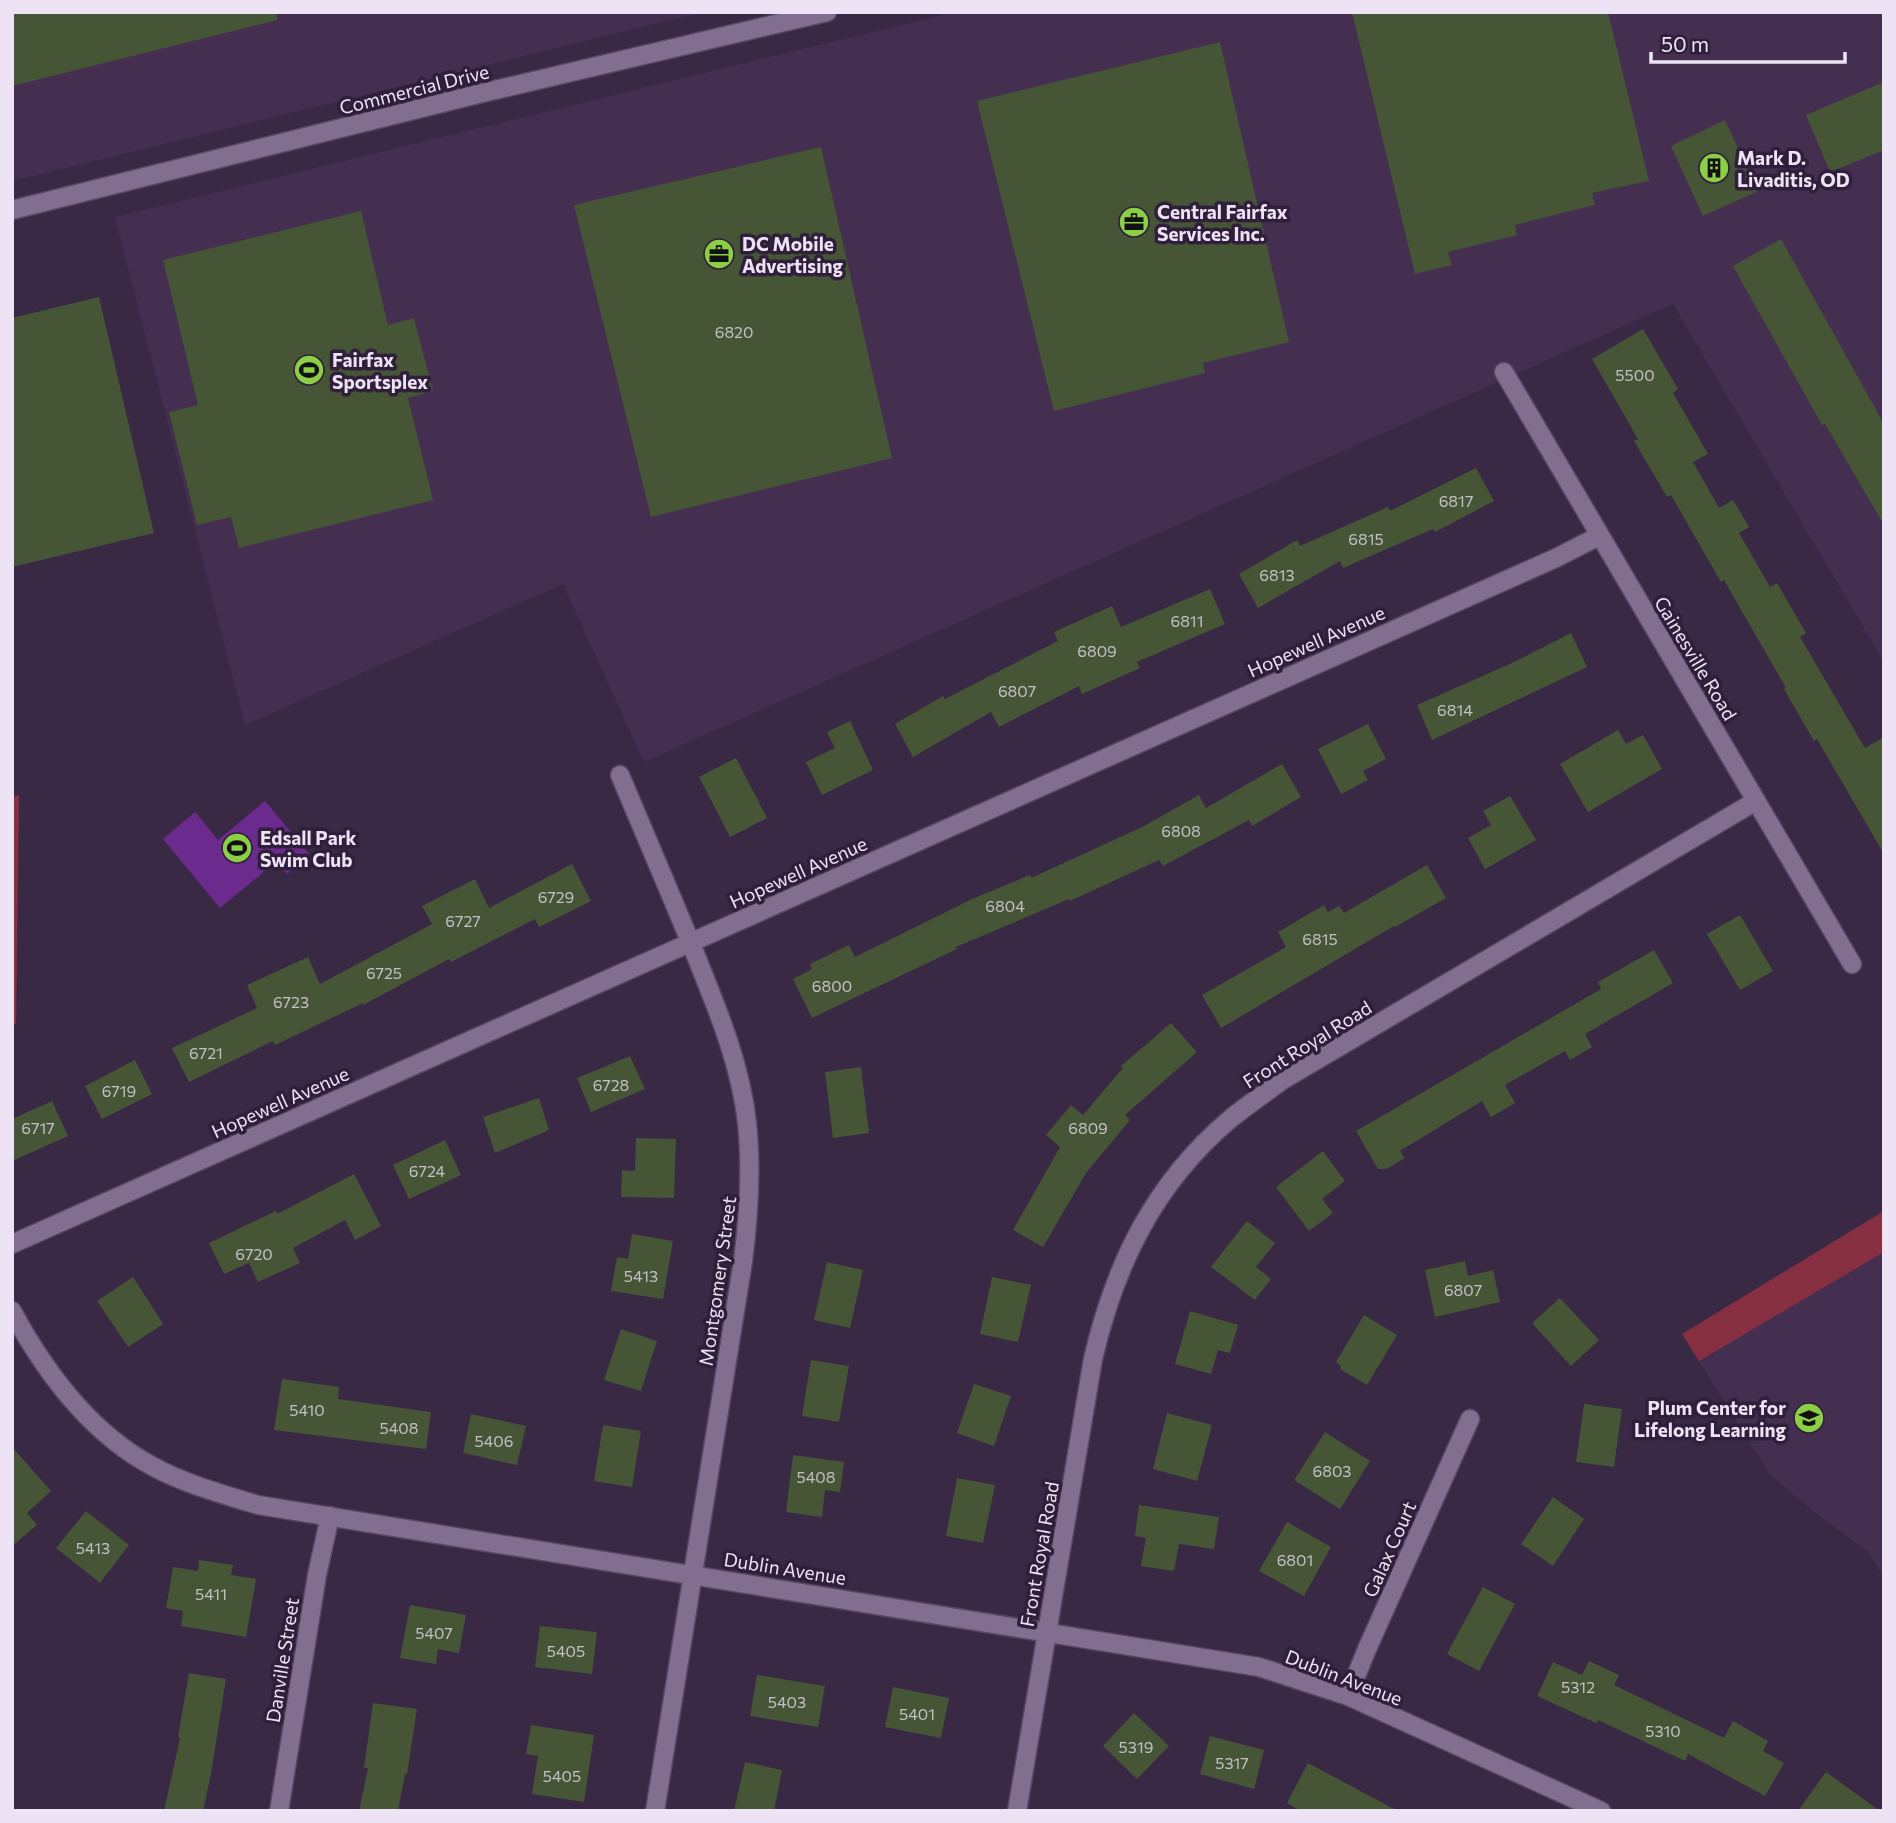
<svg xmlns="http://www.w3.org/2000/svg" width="1896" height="1823" font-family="Commissioner,sans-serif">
<rect width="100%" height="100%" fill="#3a2945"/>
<g fill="#442f51">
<polygon points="12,12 704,12 12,181"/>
<polygon points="955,12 1884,12 1884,662 1673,304 644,762 563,584 245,725 115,217"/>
<polygon points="1884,1211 1884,1577 1866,1550 1814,1512 1770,1474 1682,1334"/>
</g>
<g fill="#862f41">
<polygon points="19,795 16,1024 12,1025 12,798"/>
<polygon points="1884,1211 1884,1252 1699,1361 1682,1334"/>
</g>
<polygon fill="#6b2a8e" points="265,801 310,855 287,874 276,862 220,908 163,839 195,812 218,840"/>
<g fill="#455536">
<polygon points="12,12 277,12 277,20 12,86"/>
<polygon points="1352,12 1608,12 1649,181 1592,193 1595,205 1515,225 1517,235 1448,252 1452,265 1415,274"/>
<polygon points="1220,42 1289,342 1203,363 1205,373 1054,411 977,101"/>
<polygon points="1884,82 1884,150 1830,172 1806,115"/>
<polygon points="1725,120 1758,191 1703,216 1671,146"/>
<polygon points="821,147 892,458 651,517 574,205"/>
<polygon points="361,211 388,325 414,318 433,391 408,398 433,500 239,548 231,517 197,525 169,412 198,405 163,260"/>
<polygon points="1781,239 1884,424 1884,525 1825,424 1822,425 1733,266"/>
<polygon points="99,297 154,533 12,567 12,318"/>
<polygon points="1643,329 1678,389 1673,393 1708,454 1693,462 1719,508 1733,500 1749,527 1739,533 1770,587 1777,583 1806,633 1800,637 1865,748 1884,737 1884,854 1817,739 1814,741 1784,689 1786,688 1724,580 1721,582 1671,495 1667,497 1634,441 1638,439 1592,359"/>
<polygon points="1476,468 1494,501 1435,532 1433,529 1343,568 1340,561 1258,608 1239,574 1297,540 1300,546 1388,507 1390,511"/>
<polygon points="1210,589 1225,624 1137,662 1140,668 1082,694 1079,686 999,727 991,712 913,757 895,724 943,696 945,699 1058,641 1054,632 1112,606 1121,627"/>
<polygon points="1571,633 1587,667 1432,740 1417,705 1512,663"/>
<polygon points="850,721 873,770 822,795 806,762 835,748 827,732"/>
<polygon points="1368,724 1386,759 1363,771 1368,780 1341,794 1318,749"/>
<polygon points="1618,730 1626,744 1643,735 1662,769 1588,812 1560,764"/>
<polygon points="736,758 767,818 730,837 699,777"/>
<polygon points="1282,764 1301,797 1252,826 1249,820 1163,866 1159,860 1070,901 1069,899 956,947 957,949 812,1018 793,979 812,969 810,964 849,945 855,957 970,900 1030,875 1031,878 1142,827 1199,795 1206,808"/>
<polygon points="1510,796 1536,840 1485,869 1468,838 1491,825 1483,811"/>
<polygon points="572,864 591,901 539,927 535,919 451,962 449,959 363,1005 363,1003 275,1045 273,1041 189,1082 172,1048 257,1008 247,985 308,957 320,984 432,924 422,906 475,879 489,908"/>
<polygon points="1427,865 1446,898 1395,927 1394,926 1221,1028 1202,995 1286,947 1278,932 1324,905 1328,912 1339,906 1344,913"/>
<polygon points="1740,915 1773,971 1740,990 1707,934"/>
<polygon points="1654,950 1673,983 1585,1034 1592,1047 1570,1060 1565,1051 1505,1085 1515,1103 1491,1117 1482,1101 1400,1151 1405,1158 1386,1169 1378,1169 1356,1131 1601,989 1598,982"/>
<polygon points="1171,1023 1197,1052 1125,1115 1130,1120 1086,1173 1043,1247 1013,1230 1060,1147 1046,1135 1071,1105 1083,1115 1123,1068 1121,1066"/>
<polygon points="630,1056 645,1089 591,1112 577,1078"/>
<polygon points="135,1060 152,1094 102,1119 85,1086"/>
<polygon points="861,1067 869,1133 833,1138 825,1072"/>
<polygon points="539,1098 549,1130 495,1153 483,1117"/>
<polygon points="52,1101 68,1136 12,1161 12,1119"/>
<polygon points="636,1138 676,1139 674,1198 621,1197 622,1170 635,1171"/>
<polygon points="445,1140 461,1175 409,1199 393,1165"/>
<polygon points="1323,1151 1345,1181 1322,1199 1333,1213 1309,1231 1276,1187"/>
<polygon points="354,1174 381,1226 355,1240 345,1220 293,1248 300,1263 258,1282 249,1263 224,1274 209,1243 276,1211 277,1214"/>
<polygon points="1247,1221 1275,1243 1256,1267 1271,1279 1255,1300 1211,1267"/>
<polygon points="632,1234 673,1241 663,1299 611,1291 617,1257 628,1259"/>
<polygon points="1465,1261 1468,1276 1493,1270 1500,1302 1435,1317 1425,1270"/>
<polygon points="827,1262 863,1270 850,1328 814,1320"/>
<polygon points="133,1277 163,1324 128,1347 97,1301"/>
<polygon points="992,1277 1031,1285 1018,1342 980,1334"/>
<polygon points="1560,1298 1599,1340 1571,1366 1532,1323"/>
<polygon points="1190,1311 1238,1325 1230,1353 1218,1350 1211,1374 1175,1364"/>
<polygon points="1364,1315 1397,1335 1367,1385 1340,1369 1341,1366 1336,1362"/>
<polygon points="621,1329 657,1341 641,1391 604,1380"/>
<polygon points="811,1360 849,1366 839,1422 802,1416"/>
<polygon points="282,1379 339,1387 338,1399 431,1412 426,1449 274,1430"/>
<polygon points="974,1384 1011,1396 994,1446 957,1433"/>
<polygon points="1584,1404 1622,1409 1614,1467 1576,1462"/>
<polygon points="1167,1413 1212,1425 1197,1481 1153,1469"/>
<polygon points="471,1414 526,1426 517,1465 463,1453"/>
<polygon points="603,1425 641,1431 632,1487 594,1481"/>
<polygon points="1325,1432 1370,1461 1340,1509 1294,1480"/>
<polygon points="12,1447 51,1491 27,1513 37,1525 12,1546"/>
<polygon points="793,1455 844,1462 840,1492 825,1490 822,1517 786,1512"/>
<polygon points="957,1478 995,1485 983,1543 946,1536"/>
<polygon points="1553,1497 1584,1519 1553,1566 1521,1544"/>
<polygon points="1139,1505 1219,1517 1214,1549 1179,1544 1174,1571 1141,1566 1146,1538 1135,1536"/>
<polygon points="86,1511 129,1545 100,1583 56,1548"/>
<polygon points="1287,1522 1331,1547 1304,1596 1259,1571"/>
<polygon points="199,1560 233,1565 231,1575 256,1579 246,1637 181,1626 183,1611 166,1608 173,1567 198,1571"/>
<polygon points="1483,1587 1515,1604 1479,1671 1447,1654"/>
<polygon points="410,1605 466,1615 459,1653 438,1649 436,1664 400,1658"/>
<polygon points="540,1626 597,1632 592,1674 535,1667"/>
<polygon points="1589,1661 1619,1675 1614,1685 1724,1738 1733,1721 1768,1741 1763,1751 1784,1763 1765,1796 1688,1754 1685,1761 1598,1720 1596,1723 1537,1696 1553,1662 1582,1675"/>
<polygon points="189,1673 226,1679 211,1774 203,1811 164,1811 180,1738 178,1737"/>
<polygon points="757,1675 825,1686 818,1727 750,1716"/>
<polygon points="893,1687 949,1698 941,1738 885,1727"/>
<polygon points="373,1703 417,1709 407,1774 405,1774 398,1811 359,1811 368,1768 364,1768"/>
<polygon points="1134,1713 1169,1746 1137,1779 1103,1746"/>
<polygon points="531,1725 594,1735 584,1802 532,1794 538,1756 526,1754"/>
<polygon points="1210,1736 1264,1750 1254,1789 1200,1774"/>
<polygon points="745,1762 782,1770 774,1811 734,1811"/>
<polygon points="1308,1763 1398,1811 1301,1811 1287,1803"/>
<polygon points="1826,1772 1880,1811 1798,1811"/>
</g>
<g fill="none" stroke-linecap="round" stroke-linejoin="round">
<g stroke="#564860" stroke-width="21">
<g id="minor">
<polyline points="12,210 478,94 827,12"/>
<polyline points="1504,372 1852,964"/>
<path d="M620,775C646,837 673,899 698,961C719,1013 741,1067 747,1123C752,1170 749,1214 743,1261L655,1811"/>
<polyline points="12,1244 1556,558 1599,536"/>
<path d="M12,1311C45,1372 89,1432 152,1466C185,1484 222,1494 258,1505L1259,1667L1348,1696L1601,1811"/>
<polyline points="1348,1696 1367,1649 1470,1419"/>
<polyline points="279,1811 317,1575 330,1516"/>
<path d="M1017,1811L1093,1359C1115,1264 1154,1184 1229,1120C1246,1106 1264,1094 1281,1081L1756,801"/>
</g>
</g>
<use href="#minor" stroke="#826f8f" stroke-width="18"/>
</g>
<defs>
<g id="building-disc" transform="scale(1.575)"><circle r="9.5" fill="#8cce45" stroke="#301f3a"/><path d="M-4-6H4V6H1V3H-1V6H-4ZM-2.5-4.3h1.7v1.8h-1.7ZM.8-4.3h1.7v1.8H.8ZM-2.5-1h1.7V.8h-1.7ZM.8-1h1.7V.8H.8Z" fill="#111"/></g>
<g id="office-disc" transform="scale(1.575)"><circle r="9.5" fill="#8cce45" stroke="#301f3a"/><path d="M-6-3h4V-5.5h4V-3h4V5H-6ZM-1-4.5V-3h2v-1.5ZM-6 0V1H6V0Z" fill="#111"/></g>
<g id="stadium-disc" transform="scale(1.575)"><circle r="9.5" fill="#8cce45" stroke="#301f3a"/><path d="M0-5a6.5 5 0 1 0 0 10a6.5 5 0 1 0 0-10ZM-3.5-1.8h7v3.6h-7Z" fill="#111"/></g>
<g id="school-disc" transform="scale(1.575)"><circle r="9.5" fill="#8cce45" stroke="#301f3a"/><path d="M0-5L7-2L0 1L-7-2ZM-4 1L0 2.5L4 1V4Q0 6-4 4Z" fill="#111"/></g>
</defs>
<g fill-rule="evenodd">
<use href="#building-disc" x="1714" y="168"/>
<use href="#office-disc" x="1134" y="222"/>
<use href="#office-disc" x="719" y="254"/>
<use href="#stadium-disc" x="309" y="370"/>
<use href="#stadium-disc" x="237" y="848"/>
<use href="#school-disc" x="1809" y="1418"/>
</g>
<g text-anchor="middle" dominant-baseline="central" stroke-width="7" stroke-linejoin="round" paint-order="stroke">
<g font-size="16" fill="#c3c0c5">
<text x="734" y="331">6820</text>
<text x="1635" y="374">5500</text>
<text x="1456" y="500">6817</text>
<text x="1366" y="538">6815</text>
<text x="1277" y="574">6813</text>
<text x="1187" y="620">6811</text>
<text x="1097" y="650">6809</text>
<text x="1017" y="690">6807</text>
<text x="1455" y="709">6814</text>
<text x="1181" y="830">6808</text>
<text x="556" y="896">6729</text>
<text x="1005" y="905">6804</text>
<text x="463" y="920">6727</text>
<text x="1320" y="938">6815</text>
<text x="384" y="972">6725</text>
<text x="832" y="985">6800</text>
<text x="291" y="1001">6723</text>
<text x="206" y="1052">6721</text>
<text x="611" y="1084">6728</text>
<text x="119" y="1090">6719</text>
<text x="38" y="1127">6717</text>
<text x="1088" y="1127">6809</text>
<text x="427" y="1170">6724</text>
<text x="254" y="1253">6720</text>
<text x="641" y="1275">5413</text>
<text x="1463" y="1289">6807</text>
<text x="307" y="1409">5410</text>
<text x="399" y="1427">5408</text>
<text x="494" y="1440">5406</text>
<text x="1332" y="1470">6803</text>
<text x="816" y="1476">5408</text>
<text x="93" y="1547">5413</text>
<text x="1295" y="1559">6801</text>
<text x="211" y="1593">5411</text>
<text x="434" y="1632">5407</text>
<text x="566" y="1650">5405</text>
<text x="1578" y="1686">5312</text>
<text x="787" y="1701">5403</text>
<text x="917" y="1713">5401</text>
<text x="1663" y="1730">5310</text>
<text x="1136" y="1746">5319</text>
<text x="1232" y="1762">5317</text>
<text x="562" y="1775">5405</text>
</g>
<g font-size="19" fill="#ede3f5" stroke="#301f3a">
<text transform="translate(414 89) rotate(-14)">Commercial Drive</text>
<text transform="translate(1316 641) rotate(-24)">Hopewell Avenue</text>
<text transform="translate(1696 658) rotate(59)">Gainesville Road</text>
<text transform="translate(798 872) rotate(-24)">Hopewell Avenue</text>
<text transform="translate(1307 1044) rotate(-32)">Front Royal Road</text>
<text transform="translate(280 1102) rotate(-24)">Hopewell Avenue</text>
<text transform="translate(717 1281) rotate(-82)">Montgomery Street</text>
<text transform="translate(1389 1549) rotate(-66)">Galax Court</text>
<text transform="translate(1039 1554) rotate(-80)">Front Royal Road</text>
<text transform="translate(785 1568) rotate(9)">Dublin Avenue</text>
<text transform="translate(282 1660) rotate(-81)">Danville Street</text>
<text transform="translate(1344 1677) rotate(21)">Dublin Avenue</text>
</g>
<g font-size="19" font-weight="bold" fill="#ede3f5" stroke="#301f3a" text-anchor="start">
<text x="1737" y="157">Mark D.<tspan x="1737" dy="22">Livaditis, OD</tspan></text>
<text x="1157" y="211">Central Fairfax<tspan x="1157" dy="22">Services Inc.</tspan></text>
<text x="742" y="243">DC Mobile<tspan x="742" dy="22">Advertising</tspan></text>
<text x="332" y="359">Fairfax<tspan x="332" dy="22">Sportsplex</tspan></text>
<text x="260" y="837">Edsall Park<tspan x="260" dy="22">Swim Club</tspan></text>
<text x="1786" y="1407" text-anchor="end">Plum Center for<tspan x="1786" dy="22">Lifelong Learning</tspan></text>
</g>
</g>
<rect width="1896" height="1823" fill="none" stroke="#ede3f5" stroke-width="28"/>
<path d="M1651 52v10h194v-10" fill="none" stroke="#ede3f5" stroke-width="3.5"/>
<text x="1661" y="52" font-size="21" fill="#ede3f5" stroke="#301f3a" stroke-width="5" paint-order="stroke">50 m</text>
</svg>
